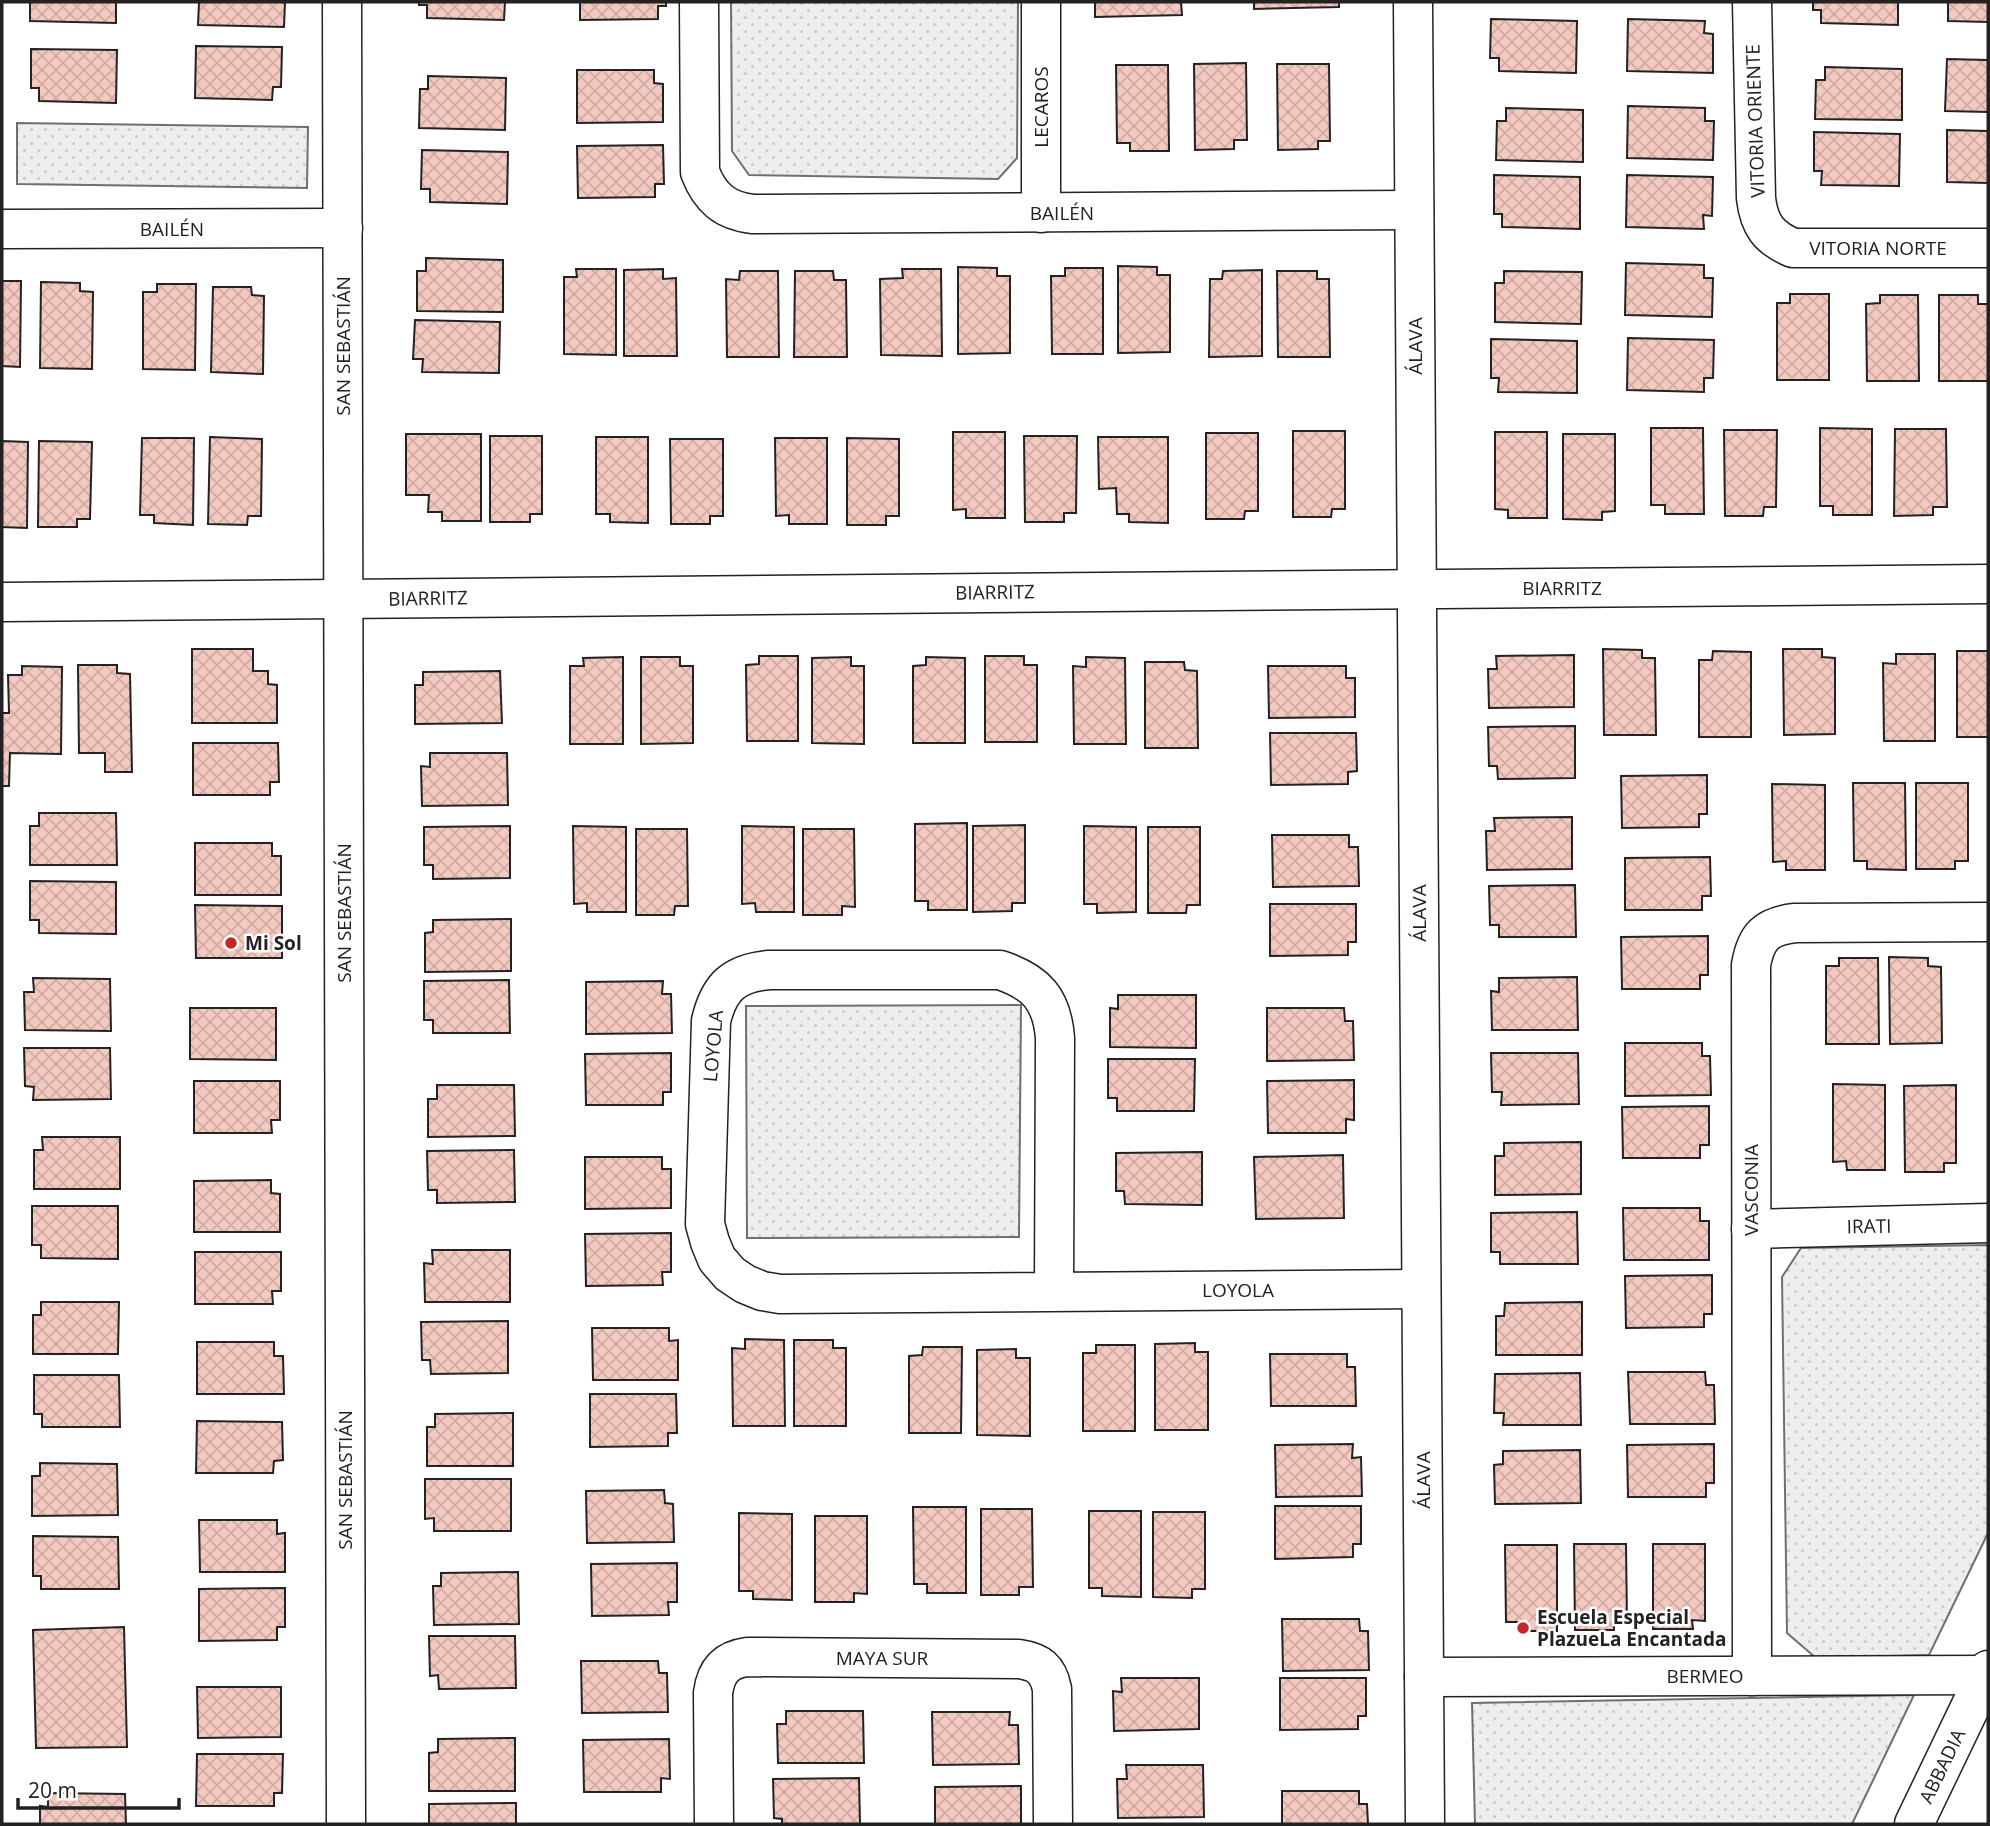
<svg xmlns="http://www.w3.org/2000/svg" width="1990" height="1826" font-family="'Open Sans',sans-serif">
<defs>
<pattern id="grass-dots" width="8" height="8" patternUnits="userSpaceOnUse" patternTransform="scale(1.75)"><rect width="8" height="8" fill="#eee"/><path d="M2 2h.1M6 6h.1" fill="none" stroke="#ccc" stroke-width="1.8" stroke-linecap="round"/></pattern>
<pattern id="building-cross-hatch" width="8" height="8" patternUnits="userSpaceOnUse" patternTransform="scale(1.75)"><rect width="8" height="8" fill="#f3c9c0"/><path d="M0 0l8 8M0 8l8-8" fill="none" stroke="#d0aca5"/></pattern>
</defs>
<rect width="100%" height="100%" fill="#fff"/>
<g fill="url(#grass-dots)" stroke="#6f6f6f" stroke-width="2">
<polygon points="731,2 1018,2 1017,158 998,179 749,175 732,151"/>
<polygon points="17,123 308,127 307,188 17,184"/>
<polygon points="1021,1005 1019,1237 747,1238 746,1006"/>
<polygon points="1988,1245 1988,1533 1929,1655 1816,1658 1787,1633 1782,1277 1801,1248"/>
<polygon points="1914,1695 1852,1824 1475,1824 1472,1703"/>
</g>
<g fill="url(#building-cross-hatch)" stroke="#222" stroke-width="2">
<polygon points="30,2 116,2 116,23 30,21"/>
<polygon points="199,2 285,2 284,27 198,25"/>
<polygon points="419,2 505,2 504,20 427,18 427,5 419,5"/>
<polygon points="580,2 666,2 666,6 658,6 658,19 580,20"/>
<polygon points="1095,2 1181,2 1182,15 1095,17"/>
<polygon points="1254,2 1339,2 1339,7 1254,9"/>
<polygon points="1813,2 1898,2 1898,25 1821,23 1821,10 1813,10"/>
<polygon points="1948,2 1988,2 1988,22 1948,21"/>
<polygon points="1491,19 1577,21 1576,73 1499,71 1499,58 1490,58"/>
<polygon points="1628,19 1705,21 1704,33 1713,34 1713,73 1627,71"/>
<polygon points="196,46 282,47 281,87 273,87 272,100 195,98"/>
<polygon points="31,49 117,50 116,103 39,101 39,88 31,88"/>
<polygon points="1947,59 1988,60 1988,112 1945,111"/>
<polygon points="1246,63 1247,140 1234,140 1234,149 1195,150 1194,64"/>
<polygon points="1277,64 1329,64 1330,141 1318,141 1318,149 1278,150"/>
<polygon points="1116,65 1168,65 1169,151 1130,151 1130,143 1117,143"/>
<polygon points="1825,67 1902,69 1902,120 1815,119 1816,80 1825,80"/>
<polygon points="577,70 654,70 654,83 663,84 663,122 577,123"/>
<polygon points="428,76 506,78 505,130 419,128 420,89 428,89"/>
<polygon points="1628,106 1705,108 1705,121 1714,121 1713,160 1627,158"/>
<polygon points="1506,108 1583,110 1583,162 1496,160 1497,121 1506,121"/>
<polygon points="1947,130 1988,131 1988,183 1947,182"/>
<polygon points="1814,132 1900,134 1899,186 1821,185 1822,171 1814,171"/>
<polygon points="663,145 664,184 655,184 655,197 578,198 577,146"/>
<polygon points="422,150 508,152 507,204 430,202 430,189 421,189"/>
<polygon points="1494,175 1580,177 1580,229 1502,227 1502,214 1494,214"/>
<polygon points="1627,175 1713,177 1712,216 1703,215 1704,229 1626,227"/>
<polygon points="426,258 503,260 503,312 417,311 417,271 426,271"/>
<polygon points="1626,263 1704,265 1704,278 1713,278 1712,317 1625,315"/>
<polygon points="1118,266 1157,267 1157,275 1170,275 1170,352 1118,353"/>
<polygon points="958,267 997,268 997,276 1010,276 1010,353 958,354"/>
<polygon points="1065,268 1103,268 1103,354 1052,354 1051,276 1065,276"/>
<polygon points="576,269 616,269 616,355 564,354 564,277 577,277"/>
<polygon points="663,269 663,279 676,278 677,356 624,356 624,270"/>
<polygon points="902,269 941,269 942,356 881,355 880,279 903,278"/>
<polygon points="1262,270 1262,356 1209,357 1210,279 1222,279 1223,271"/>
<polygon points="740,271 778,271 779,357 727,357 726,279 739,280"/>
<polygon points="795,271 833,271 834,280 846,280 847,357 794,357"/>
<polygon points="1277,271 1317,271 1317,279 1329,279 1330,357 1278,357"/>
<polygon points="1504,271 1582,272 1581,324 1495,322 1495,283 1504,283"/>
<polygon points="2,281 21,281 20,367 2,366"/>
<polygon points="41,282 80,283 80,291 93,292 92,369 40,368"/>
<polygon points="157,284 196,284 195,370 143,369 143,292 157,292"/>
<polygon points="213,287 251,287 252,295 264,296 263,374 211,372"/>
<polygon points="1790,294 1829,294 1829,380 1777,380 1777,303 1790,303"/>
<polygon points="1880,295 1918,295 1919,381 1867,381 1866,304 1880,303"/>
<polygon points="1939,295 1978,295 1978,304 1988,304 1988,381 1939,381"/>
<polygon points="415,320 500,322 499,373 422,372 423,359 413,359"/>
<polygon points="1628,338 1714,340 1713,378 1704,378 1704,392 1627,390"/>
<polygon points="1491,339 1577,341 1577,393 1498,392 1499,378 1491,378"/>
<polygon points="1651,428 1703,428 1704,514 1665,514 1665,505 1651,505"/>
<polygon points="1820,428 1872,429 1872,515 1833,515 1833,506 1820,506"/>
<polygon points="1895,429 1946,429 1947,507 1933,507 1933,515 1894,516"/>
<polygon points="1724,430 1777,430 1776,507 1764,507 1763,516 1725,516"/>
<polygon points="1293,431 1345,431 1345,509 1332,509 1331,517 1293,517"/>
<polygon points="953,432 1005,432 1005,518 966,518 966,509 953,510"/>
<polygon points="1495,432 1547,432 1547,518 1508,518 1508,510 1495,509"/>
<polygon points="1206,433 1258,433 1258,511 1245,511 1244,519 1206,519"/>
<polygon points="406,434 481,434 481,521 442,521 442,512 428,512 429,495 406,495"/>
<polygon points="1563,434 1615,434 1615,511 1602,512 1602,520 1563,519"/>
<polygon points="490,436 542,436 542,514 530,514 530,522 490,522"/>
<polygon points="1024,436 1077,436 1076,513 1064,513 1064,522 1025,522"/>
<polygon points="210,437 262,439 261,516 248,516 247,525 208,524"/>
<polygon points="596,437 648,437 648,523 610,522 610,514 596,514"/>
<polygon points="1098,437 1168,437 1168,523 1129,522 1129,514 1117,514 1116,488 1099,489"/>
<polygon points="142,438 194,438 193,525 154,523 154,515 140,515"/>
<polygon points="775,438 827,438 827,524 789,524 789,515 776,516"/>
<polygon points="847,438 899,439 899,516 886,516 886,525 847,525"/>
<polygon points="670,439 723,439 723,516 710,516 710,524 671,524"/>
<polygon points="2,441 28,442 27,528 2,527"/>
<polygon points="39,441 92,442 90,519 77,519 77,527 38,527"/>
<polygon points="192,649 253,649 253,671 268,671 268,684 277,685 277,723 192,723"/>
<polygon points="1603,649 1642,650 1642,658 1655,658 1656,735 1604,735"/>
<polygon points="1783,649 1822,649 1822,657 1835,658 1835,734 1784,735"/>
<polygon points="1713,651 1751,652 1751,737 1699,737 1699,660 1712,660"/>
<rect x="1957" y="651" width="31" height="86"/>
<polygon points="1896,654 1935,654 1935,741 1884,741 1883,663 1896,664"/>
<polygon points="1574,655 1574,707 1489,708 1488,669 1497,669 1496,656"/>
<polygon points="759,656 798,656 798,741 747,741 746,665 759,664"/>
<polygon points="985,656 1024,656 1024,665 1037,665 1037,742 985,742"/>
<polygon points="623,657 623,744 570,744 570,666 584,666 583,658"/>
<polygon points="641,657 680,657 680,666 693,666 693,743 641,744"/>
<polygon points="851,657 851,666 864,666 864,744 812,743 812,658"/>
<polygon points="926,657 965,658 965,743 913,743 913,666 926,665"/>
<polygon points="1086,657 1125,658 1126,744 1074,744 1073,666 1086,667"/>
<polygon points="1145,662 1184,662 1185,670 1197,671 1198,748 1145,748"/>
<polygon points="78,665 117,665 117,673 130,674 132,772 105,772 105,753 79,753"/>
<polygon points="22,666 62,667 61,754 10,753 9,786 2,786 2,713 9,713 8,675 22,675"/>
<polygon points="1268,666 1346,666 1346,678 1355,678 1355,717 1269,718"/>
<polygon points="500,671 502,723 415,724 415,685 423,685 423,672"/>
<polygon points="1575,726 1575,778 1498,779 1497,766 1489,766 1488,727"/>
<polygon points="1270,733 1356,733 1357,771 1348,772 1348,784 1271,785"/>
<polygon points="193,743 278,743 279,782 270,782 270,795 193,795"/>
<polygon points="430,753 507,753 508,805 422,806 421,766 430,767"/>
<polygon points="1707,775 1707,814 1699,814 1699,827 1622,828 1621,776"/>
<polygon points="1853,783 1905,783 1906,870 1867,869 1867,861 1854,861"/>
<polygon points="1916,783 1968,783 1968,861 1955,861 1955,869 1916,869"/>
<polygon points="1772,784 1825,785 1825,870 1786,870 1786,861 1773,862"/>
<polygon points="39,813 116,813 117,865 30,865 30,826 39,826"/>
<polygon points="1572,817 1572,869 1487,870 1486,831 1495,831 1494,818"/>
<polygon points="967,823 967,910 928,910 928,901 915,901 915,824"/>
<polygon points="1025,825 1025,903 1012,903 1012,911 973,912 973,826"/>
<polygon points="510,826 510,878 433,879 433,865 424,865 424,827"/>
<polygon points="573,826 626,827 626,912 587,912 587,903 574,904"/>
<polygon points="742,826 794,827 794,912 756,912 755,903 742,904"/>
<polygon points="1084,826 1136,827 1136,912 1097,913 1097,904 1084,904"/>
<polygon points="1148,827 1200,827 1200,905 1187,905 1186,913 1148,913"/>
<polygon points="636,829 687,829 688,906 675,906 674,915 636,915"/>
<polygon points="803,829 854,829 855,907 842,906 842,915 803,915"/>
<polygon points="1272,835 1349,835 1349,847 1358,847 1359,886 1273,887"/>
<polygon points="195,843 272,843 272,856 281,856 281,895 195,895"/>
<polygon points="1710,857 1711,896 1702,896 1702,910 1625,910 1625,858"/>
<polygon points="30,881 116,882 116,934 39,933 39,920 30,920"/>
<polygon points="1575,885 1576,937 1499,937 1499,925 1490,925 1489,886"/>
<polygon points="1270,904 1356,904 1356,942 1348,942 1348,955 1270,956"/>
<polygon points="195,905 282,906 282,958 196,958"/>
<polygon points="511,919 511,971 425,972 425,933 433,932 433,920"/>
<polygon points="1708,936 1708,975 1700,975 1700,989 1622,989 1621,937"/>
<polygon points="1889,957 1928,958 1928,966 1941,967 1942,1043 1890,1044"/>
<polygon points="1839,958 1878,958 1879,1044 1826,1044 1826,966 1839,966"/>
<polygon points="1577,977 1578,1030 1492,1030 1491,991 1499,992 1499,978"/>
<polygon points="33,978 110,979 111,1031 25,1030 24,992 34,992"/>
<polygon points="509,980 510,1033 433,1033 433,1020 424,1020 424,981"/>
<polygon points="663,981 662,994 671,994 672,1033 586,1034 586,982"/>
<polygon points="1118,995 1196,995 1196,1048 1110,1047 1110,1008 1118,1009"/>
<polygon points="190,1008 276,1008 276,1060 190,1059"/>
<polygon points="1267,1008 1344,1008 1345,1021 1353,1021 1354,1060 1267,1061"/>
<polygon points="1625,1043 1702,1043 1702,1056 1710,1056 1711,1095 1625,1096"/>
<polygon points="24,1048 110,1048 111,1099 33,1100 34,1087 25,1086"/>
<polygon points="671,1053 671,1092 663,1092 663,1105 586,1105 585,1054"/>
<polygon points="1491,1053 1578,1053 1579,1104 1501,1105 1502,1092 1492,1092"/>
<polygon points="1108,1059 1195,1059 1194,1111 1117,1111 1117,1098 1108,1098"/>
<polygon points="1354,1080 1354,1120 1346,1119 1346,1133 1268,1133 1267,1081"/>
<polygon points="194,1081 280,1081 280,1120 271,1120 272,1133 194,1133"/>
<polygon points="1833,1084 1885,1085 1885,1170 1847,1170 1846,1161 1833,1162"/>
<polygon points="437,1085 514,1085 515,1136 428,1137 428,1099 437,1099"/>
<polygon points="1956,1085 1956,1163 1944,1163 1944,1172 1905,1172 1904,1086"/>
<polygon points="1709,1106 1709,1145 1700,1145 1700,1158 1623,1158 1622,1107"/>
<polygon points="42,1137 120,1137 120,1189 34,1189 34,1150 43,1150"/>
<polygon points="1581,1142 1581,1194 1495,1195 1495,1156 1504,1156 1504,1143"/>
<polygon points="514,1150 515,1202 437,1203 437,1190 428,1190 427,1151"/>
<polygon points="1202,1152 1202,1205 1125,1204 1124,1191 1116,1191 1116,1153"/>
<polygon points="1343,1155 1344,1218 1256,1219 1254,1157"/>
<polygon points="585,1157 662,1157 662,1169 671,1169 671,1208 585,1209"/>
<polygon points="271,1180 271,1193 280,1194 280,1232 194,1232 194,1181"/>
<polygon points="32,1206 118,1206 118,1259 41,1258 41,1245 32,1245"/>
<polygon points="1623,1208 1700,1208 1700,1221 1709,1221 1709,1260 1624,1260"/>
<polygon points="1577,1212 1578,1264 1500,1264 1500,1252 1491,1252 1491,1213"/>
<polygon points="671,1233 671,1272 662,1272 663,1285 586,1286 585,1234"/>
<polygon points="432,1250 510,1250 510,1302 425,1302 424,1263 433,1264"/>
<polygon points="195,1252 281,1252 281,1291 272,1291 273,1304 195,1304"/>
<polygon points="1712,1275 1712,1314 1704,1314 1704,1327 1626,1328 1625,1276"/>
<polygon points="41,1302 119,1302 118,1354 33,1354 33,1315 41,1315"/>
<polygon points="1582,1302 1582,1355 1496,1355 1496,1316 1504,1316 1505,1303"/>
<polygon points="508,1321 508,1373 431,1374 430,1360 422,1360 421,1322"/>
<polygon points="592,1328 669,1328 669,1341 678,1340 678,1380 593,1380"/>
<polygon points="745,1339 784,1340 785,1426 733,1426 732,1348 745,1349"/>
<polygon points="794,1340 833,1340 833,1348 846,1348 846,1426 794,1426"/>
<polygon points="197,1342 274,1342 274,1356 283,1356 284,1394 197,1394"/>
<polygon points="1195,1343 1195,1352 1208,1352 1208,1430 1155,1430 1155,1344"/>
<polygon points="1096,1345 1135,1345 1135,1431 1083,1431 1083,1353 1096,1353"/>
<polygon points="923,1347 962,1347 961,1433 909,1433 909,1356 922,1355"/>
<polygon points="1016,1349 1016,1358 1030,1358 1030,1436 977,1435 977,1350"/>
<polygon points="1270,1354 1347,1354 1347,1367 1355,1367 1356,1406 1271,1406"/>
<polygon points="1628,1372 1705,1372 1706,1385 1714,1385 1715,1424 1630,1424"/>
<polygon points="1580,1373 1581,1425 1503,1425 1504,1413 1494,1413 1495,1374"/>
<polygon points="34,1375 119,1375 120,1427 42,1427 42,1414 34,1414"/>
<polygon points="590,1394 676,1394 677,1433 668,1433 668,1446 590,1447"/>
<polygon points="513,1413 513,1466 427,1466 427,1427 435,1427 435,1414"/>
<polygon points="197,1421 282,1422 283,1460 274,1461 273,1473 196,1473"/>
<polygon points="1353,1444 1352,1458 1361,1457 1362,1496 1276,1497 1275,1445"/>
<polygon points="1714,1444 1714,1483 1706,1483 1706,1497 1628,1497 1627,1445"/>
<polygon points="1580,1450 1581,1503 1495,1504 1494,1465 1503,1464 1503,1451"/>
<polygon points="40,1463 117,1464 118,1515 32,1516 32,1476 40,1476"/>
<polygon points="425,1479 511,1479 511,1531 434,1531 434,1518 425,1519"/>
<polygon points="664,1490 665,1503 673,1504 674,1542 587,1543 586,1491"/>
<polygon points="1275,1506 1361,1506 1361,1544 1353,1544 1353,1557 1275,1559"/>
<polygon points="913,1507 966,1507 966,1593 927,1593 927,1584 914,1584"/>
<polygon points="981,1509 1032,1509 1033,1587 1019,1587 1019,1595 981,1595"/>
<polygon points="1089,1511 1141,1511 1141,1597 1102,1596 1102,1588 1089,1588"/>
<polygon points="1153,1512 1205,1512 1205,1589 1192,1589 1192,1598 1153,1597"/>
<polygon points="739,1513 792,1514 792,1600 753,1599 753,1591 739,1591"/>
<polygon points="815,1516 867,1516 867,1594 854,1593 854,1602 815,1602"/>
<polygon points="199,1520 277,1520 277,1534 285,1533 285,1572 200,1572"/>
<polygon points="33,1536 118,1537 119,1589 41,1589 41,1576 33,1576"/>
<polygon points="1574,1544 1626,1544 1627,1622 1614,1621 1614,1630 1575,1630"/>
<polygon points="1653,1544 1705,1544 1705,1621 1692,1620 1693,1629 1653,1629"/>
<polygon points="1505,1545 1557,1545 1557,1631 1518,1631 1518,1622 1506,1622"/>
<polygon points="677,1563 677,1602 668,1602 669,1615 592,1616 591,1564"/>
<polygon points="518,1572 519,1624 434,1625 433,1586 441,1586 441,1573"/>
<polygon points="285,1588 285,1627 277,1627 277,1640 199,1641 199,1589"/>
<polygon points="1282,1619 1359,1619 1360,1631 1368,1631 1369,1670 1283,1671"/>
<polygon points="124,1627 127,1747 36,1748 33,1630"/>
<polygon points="429,1636 515,1636 516,1688 439,1689 438,1675 430,1676"/>
<polygon points="581,1661 658,1661 659,1673 667,1673 668,1712 582,1713"/>
<polygon points="1121,1678 1199,1678 1199,1729 1114,1731 1113,1691 1122,1692"/>
<polygon points="1280,1678 1366,1678 1366,1716 1358,1716 1358,1729 1280,1730"/>
<polygon points="197,1687 281,1687 281,1737 198,1738"/>
<polygon points="786,1711 863,1711 864,1763 778,1763 777,1724 786,1724"/>
<polygon points="932,1712 1010,1712 1009,1725 1018,1725 1019,1764 933,1765"/>
<polygon points="515,1738 515,1791 429,1791 429,1753 438,1752 438,1739"/>
<polygon points="669,1739 670,1779 661,1778 661,1792 584,1792 583,1740"/>
<polygon points="197,1754 283,1754 282,1793 274,1793 274,1806 196,1806"/>
<polygon points="1126,1765 1203,1765 1204,1817 1118,1818 1117,1779 1127,1779"/>
<polygon points="859,1778 860,1824 782,1824 782,1819 774,1818 773,1779"/>
<polygon points="1021,1786 1021,1824 935,1824 935,1787"/>
<polygon points="1282,1791 1359,1791 1359,1804 1367,1804 1368,1824 1282,1824"/>
<polygon points="48,1793 125,1794 126,1824 40,1824 40,1806 48,1807"/>
<polygon points="516,1803 516,1824 429,1824 429,1804"/>
</g>
<g fill="none" stroke-linecap="round" stroke-linejoin="round">
<g stroke="#222" stroke-width="41">
<g id="minor">
<polyline points="342,2 346,1824"/>
<path d="M699,2L700,172C710,198 725,211 753,214L1414,210"/>
<polyline points="1041,2 1041,213"/>
<polyline points="1413,2 1425,1824"/>
<path d="M1752,2L1756,198C1759,225 1769,238 1793,248H1988"/>
<polyline points="2,229 343,228"/>
<polyline points="2,602 1988,584"/>
<polyline points="1751,1229 1988,1223"/>
<path d="M1054,1291L1055,1038C1052,999 1036,982 1000,970H769C734,973 719,987 711,1021L705,1224L710,1242L717,1259L730,1274L745,1284L762,1291L780,1294L1421,1289"/>
<path d="M1752,1676L1751,965C1756,937 1766,926 1795,923L1988,922"/>
<polyline points="1424,1677 1986,1675"/>
<path d="M714,1824L713,1693C716,1671 725,1660 747,1657L1019,1659C1039,1662 1048,1669 1052,1689L1053,1824"/>
<polyline points="1914,1824 1988,1670"/>
</g>
</g>
<use href="#minor" stroke="#fff" stroke-width="38"/>
</g>
<g fill="#c62828" stroke="#fff" stroke-width="2.5">
<circle cx="231" cy="943" r="7"/>
<circle cx="1523" cy="1628" r="7"/>
</g>
<g text-anchor="middle" dominant-baseline="central" stroke-width="5" stroke-linejoin="round" paint-order="stroke">
<g font-size="19" fill="#222" stroke="#fff">
<text transform="translate(1041 107) rotate(-90)">LECAROS</text>
<text transform="translate(1755 121) rotate(-92)">VITORIA ORIENTE</text>
<text x="1062" y="213">BAILÉN</text>
<text x="172" y="229">BAILÉN</text>
<text x="1878" y="248">VITORIA NORTE</text>
<text transform="translate(343 346) rotate(-90)">SAN SEBASTIÁN</text>
<text transform="translate(1415 346) rotate(-90)">ÁLAVA</text>
<text x="1562" y="588">BIARRITZ</text>
<text transform="translate(995 592) rotate(-1)">BIARRITZ</text>
<text transform="translate(428 598) rotate(-1)">BIARRITZ</text>
<text transform="translate(344 913) rotate(-90)">SAN SEBASTIÁN</text>
<text transform="translate(1419 913) rotate(-90)">ÁLAVA</text>
<text transform="translate(713 1046) rotate(-85)">LOYOLA</text>
<text transform="translate(1751 1190) rotate(-90)">VASCONIA</text>
<text transform="translate(1869 1226) rotate(-1)">IRATI</text>
<text x="1238" y="1290">LOYOLA</text>
<text transform="translate(345 1480) rotate(-90)">SAN SEBASTIÁN</text>
<text transform="translate(1423 1480) rotate(-90)">ÁLAVA</text>
<text x="882" y="1658">MAYA SUR</text>
<text x="1705" y="1676">BERMEO</text>
<text transform="translate(1942 1766) rotate(-64)">ABBADIA</text>
</g>
<g font-size="19" font-weight="bold" fill="#222" stroke="#fff" text-anchor="start">
<text x="245" y="943">Mi Sol</text>
<text x="1537" y="1617">Escuela Especial<tspan x="1537" dy="22">PlazueLa Encantada</tspan></text>
</g>
</g>
<rect width="1990" height="1826" fill="none" stroke="#222222" stroke-width="7"/>
<path d="M18 1798v10h161v-10" fill="none" stroke="#222222" stroke-width="3.5"/>
<text x="28" y="1798" font-size="21" fill="#222222" stroke="#ffffff" stroke-width="5" paint-order="stroke">20 m</text>
</svg>
